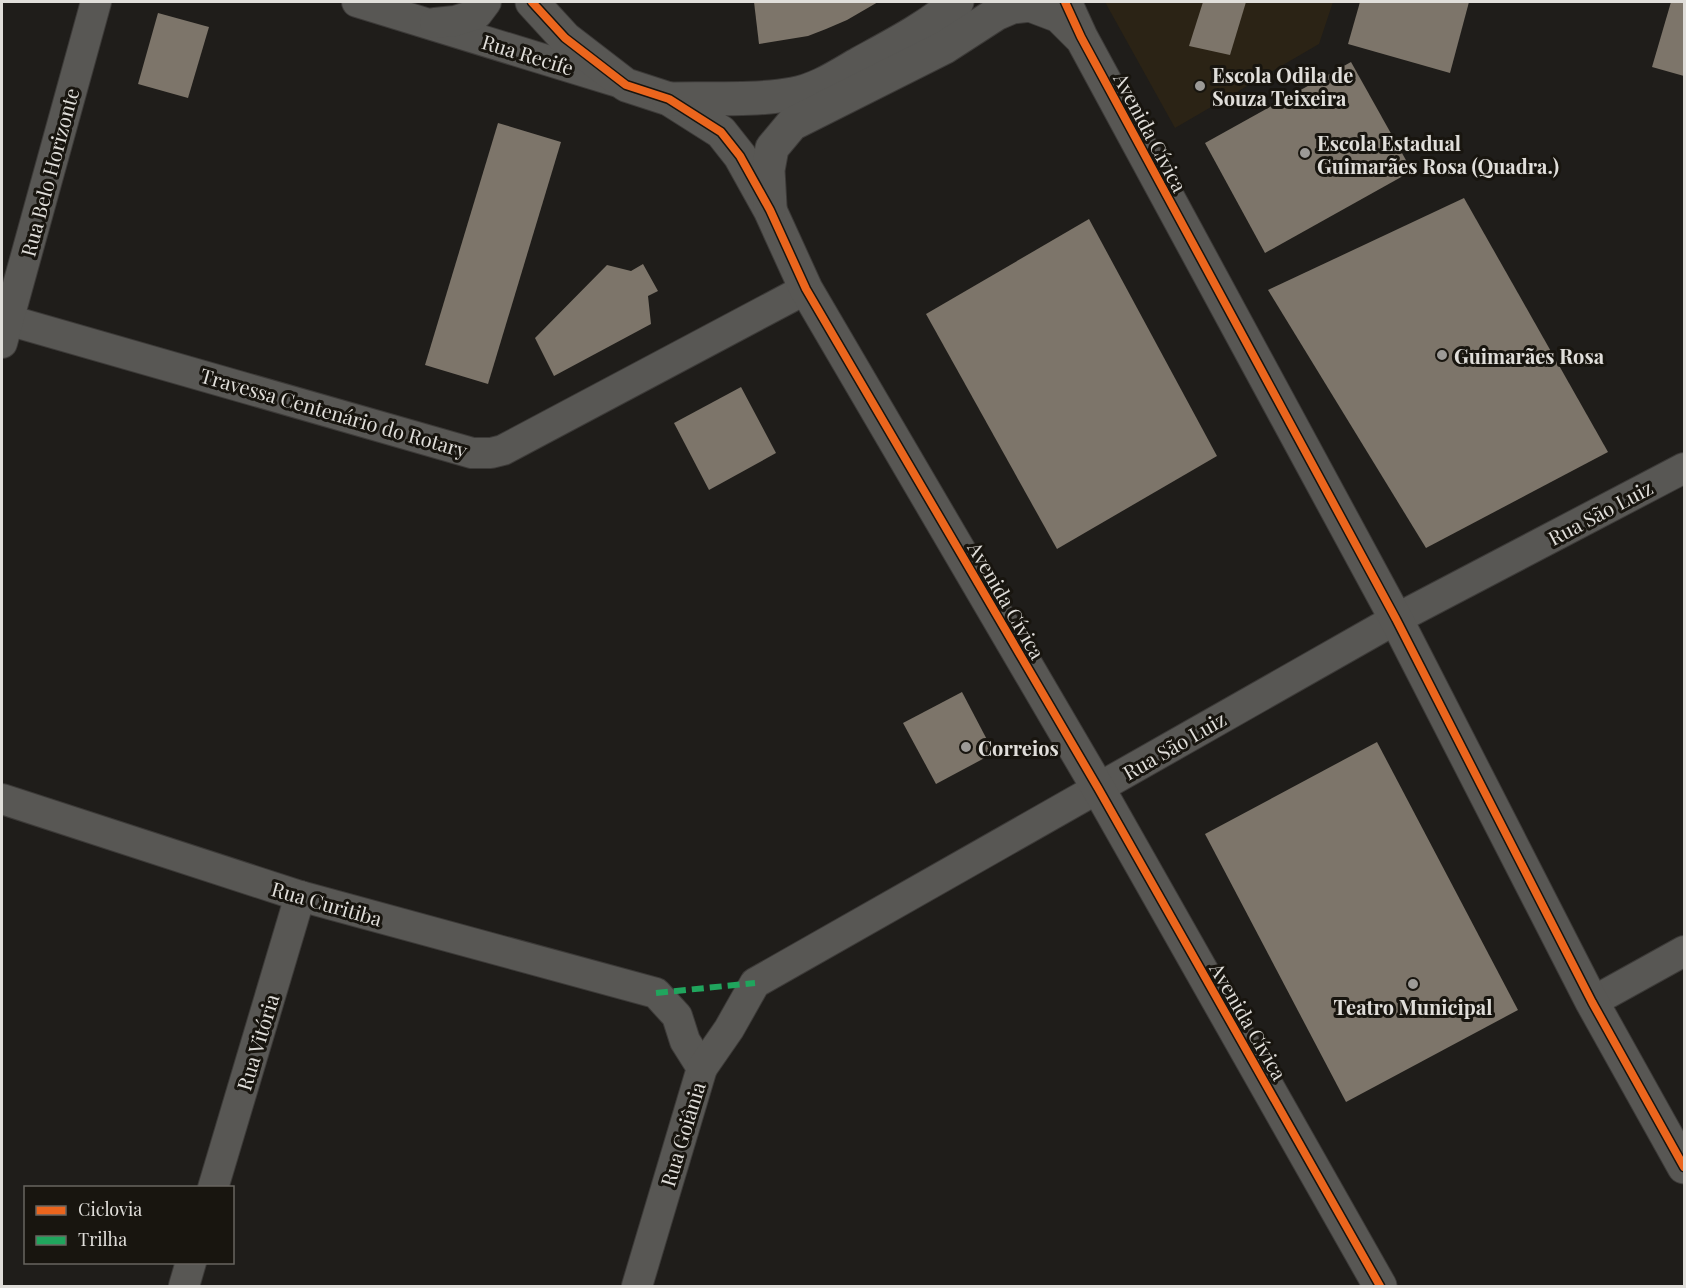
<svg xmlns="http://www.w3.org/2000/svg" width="1686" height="1288" font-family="'Playfair Display',serif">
<rect width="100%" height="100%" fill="#1f1d1a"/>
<polygon fill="#2b2315" points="1105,2 1333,2 1319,44 1175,128"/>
<g fill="#7d756a">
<polygon points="754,2 878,2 847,20 826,29 808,36 759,44"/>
<polygon points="1203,2 1246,2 1230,55 1189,46"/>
<polygon points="1360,2 1469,2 1450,73 1348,44"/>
<polygon points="1671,2 1684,2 1684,76 1652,67"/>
<polygon points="158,13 209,27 188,98 138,84"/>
<polygon points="1351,62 1412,171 1265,253 1205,143"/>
<polygon points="498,123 561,142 488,384 425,365"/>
<polygon points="1464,198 1608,452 1426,548 1268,290"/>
<polygon points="1089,219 1217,456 1057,549 926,314"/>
<polygon points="643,264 658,291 648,296 651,324 554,376 535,338 607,265 631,271"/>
<polygon points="741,387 776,453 709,490 674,423"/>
<polygon points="962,692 994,753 936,784 903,723"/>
<polygon points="1377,742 1518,1010 1346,1102 1205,834"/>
</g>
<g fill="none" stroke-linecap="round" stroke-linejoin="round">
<g stroke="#3c3a38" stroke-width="32">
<g id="street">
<polyline points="357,2 618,82"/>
<polyline points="435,23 455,21 477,14 486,2"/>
<polyline points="8,320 472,453 491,453 503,450 806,289"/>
<polyline points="2,343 96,2"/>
<polyline points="2,799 300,896 656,993 677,1016 685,1041 702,1068 637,1286"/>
<polyline points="1592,1002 1684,951"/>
<polyline points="702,1068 729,1029 755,983 1396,619 1684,468"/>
<polyline points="213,1188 300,896"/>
<polyline points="184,1286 191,1262"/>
</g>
</g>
<g stroke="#3c3a38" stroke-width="35">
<g id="secondary">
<polyline points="532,2 565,38 626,85 669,99 721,132 740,156 770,210 806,289 1098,788 1380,1286"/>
<polyline points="1065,2 1081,37 1396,619 1592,1002 1684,1167"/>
<path d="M669,99C709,98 754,101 793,94C817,90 839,75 860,63C893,45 928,27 957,2"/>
<polyline points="770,206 768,170 772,148 792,124 945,47 996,14 1012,7 1030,5 1059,16 1079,36"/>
</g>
</g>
<use href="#street" stroke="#585754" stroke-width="30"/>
<use href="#secondary" stroke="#585754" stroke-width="33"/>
<polyline stroke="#20a55d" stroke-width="6" stroke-dasharray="12 6" stroke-linecap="butt" points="656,993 755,983"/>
<g stroke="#18150f" stroke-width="11">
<g id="cycleway">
<polyline points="532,2 565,38 626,85 669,99 721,132 740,156 770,210 806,289 1098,788 1380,1286"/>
<polyline points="1065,2 1081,37 1396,619 1592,1002 1684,1167"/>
</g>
</g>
<use href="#cycleway" stroke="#eb651d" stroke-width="8"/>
</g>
<g fill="#9c9a97" stroke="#18150f" stroke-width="2">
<circle cx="1200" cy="86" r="6"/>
<circle cx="1305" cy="153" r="6"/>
<circle cx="1442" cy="355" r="6"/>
<circle cx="966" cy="747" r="6"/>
<circle cx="1413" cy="984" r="6"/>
</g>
<g text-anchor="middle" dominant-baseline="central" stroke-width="6" stroke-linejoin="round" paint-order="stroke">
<g font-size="20" fill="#e0deda" stroke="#18150f">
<text transform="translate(528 54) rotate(17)">Rua Recife</text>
<text transform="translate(1151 132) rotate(62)">Avenida Cívica</text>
<text transform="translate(49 172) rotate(-75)">Rua Belo Horizonte</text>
<text transform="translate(334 412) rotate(16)">Travessa Centenário do Rotary</text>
<text transform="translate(1600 512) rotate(-28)">Rua São Luiz</text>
<text transform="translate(1007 600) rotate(60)">Avenida Cívica</text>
<text transform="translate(1174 745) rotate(-30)">Rua São Luiz</text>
<text transform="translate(327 903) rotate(16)">Rua Curitiba</text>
<text transform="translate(1249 1021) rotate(60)">Avenida Cívica</text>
<text transform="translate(257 1042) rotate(-73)">Rua Vitória</text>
<text transform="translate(682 1134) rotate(-73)">Rua Goiânia</text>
</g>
<g font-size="20" font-weight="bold" fill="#e0deda" stroke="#18150f" text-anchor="start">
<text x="1212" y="74">Escola Odila de<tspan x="1212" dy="23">Souza Teixeira</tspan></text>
<text x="1317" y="142">Escola Estadual<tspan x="1317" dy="23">Guimarães Rosa (Quadra.)</tspan></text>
<text x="1454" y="355">Guimarães Rosa</text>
<text x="978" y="747">Correios</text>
<text x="1413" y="1006" text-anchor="middle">Teatro Municipal</text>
</g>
</g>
<rect width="1686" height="1288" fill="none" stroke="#e0deda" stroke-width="6"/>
<rect x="24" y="1186" width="210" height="78" fill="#18150f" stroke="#686560" stroke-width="1.5"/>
<rect x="36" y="1206" width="30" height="9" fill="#eb651d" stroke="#686560" stroke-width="1.5"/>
<text x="78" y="1216" font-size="18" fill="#e0deda">Ciclovia</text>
<rect x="36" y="1236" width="30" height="9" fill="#20a55d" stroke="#686560" stroke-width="1.5"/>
<text x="78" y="1246" font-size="18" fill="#e0deda">Trilha</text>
</svg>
